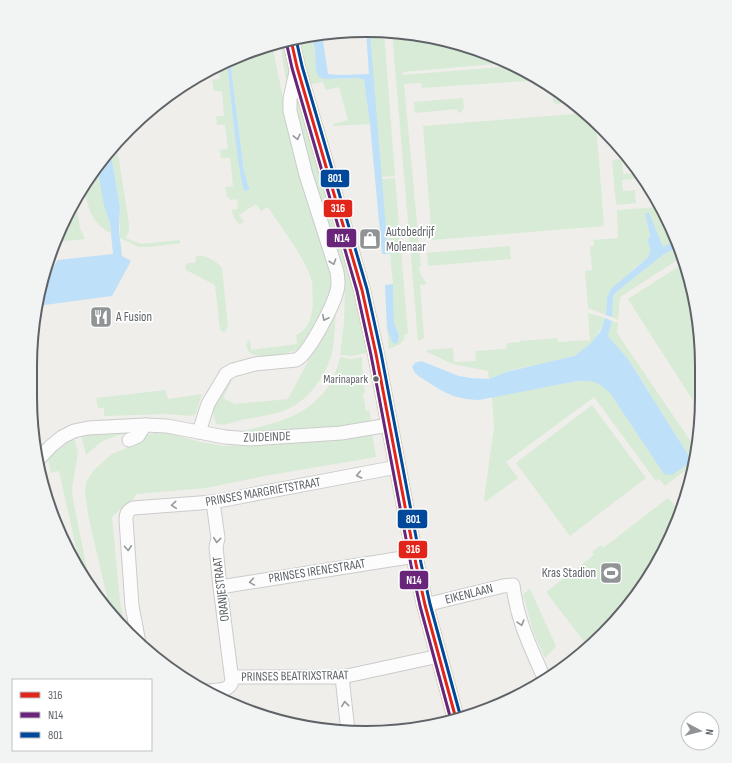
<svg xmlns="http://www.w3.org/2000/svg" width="732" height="763" font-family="'Sofia Sans Condensed',sans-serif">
<rect width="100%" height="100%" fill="#efeeea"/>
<g fill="#d8ebd6">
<polygon points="370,32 384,32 395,176 381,177"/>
<polygon points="392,32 410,33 474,48 506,63 403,72 403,75 514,66 534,75 541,80 422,88 421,83 404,84 421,266 419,267 421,275 426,283 426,284 420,285 424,338 418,341"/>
<polygon points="312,36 319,77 324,79 359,78 364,80 370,124 334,126 333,124 348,120 339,87 326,90 323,82 313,84 308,82 296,39"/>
<polygon points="280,41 284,41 292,73 288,82 285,76"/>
<path d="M272,44L284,103L332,269V292L306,343C303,346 300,349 296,350C288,354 263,358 255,355C250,354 248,351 246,346L248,341L250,340L251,350L297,344L296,335C314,328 314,303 312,286H313C308,261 282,229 268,207L261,211L256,204L239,215L244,222L239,224L236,221L231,210L238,209L237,199L230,200V199L227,197L225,187L233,186L230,158H221L220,150L228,149L225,125H217L216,116H224L222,91H214L212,80L220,79L218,64L227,61L244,190L245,191L249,190V188L244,171L230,60Z"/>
<polygon points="552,89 553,89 573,103 556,104 553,102"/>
<polygon points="297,90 351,272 365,337 366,353 351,356 340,355 344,323 345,285 293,107"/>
<polygon points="463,98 464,108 461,112 458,113 457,109 415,113 414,102"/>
<polygon points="587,113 596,122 604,226 432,240 423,126"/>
<polygon points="116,142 129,223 129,231 126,238 141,244 180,240 180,243 151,247 139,247 120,238 120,207 110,149"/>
<polygon points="622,159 623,174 639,173 643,178 622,180 623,191 635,190 636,203 616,205 612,160"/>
<path d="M97,167L104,206L110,223L111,233C91,224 87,205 84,186Z"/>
<path d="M395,178L408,334H405C405,344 397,345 389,349L387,328L392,342L399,335L394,323L393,284L390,254H388L381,179Z"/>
<polygon points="73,202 76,204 80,228 85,239 55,242"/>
<polygon points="659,205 667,217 676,241 663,248 649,213 650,236 647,241 651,249 650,253 646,259 634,268 607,298 606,315 588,308 585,271 592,270 590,246 594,246 593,240 618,238 617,210 659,207"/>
<polygon points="510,246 511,259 428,266 427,253"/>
<polygon points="678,247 682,257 620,297 618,320 612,317 613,297 615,293 664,254"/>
<path d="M196,256C206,255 215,260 222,268L228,326L225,332H223L220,329L215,286L213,284L186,270L185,267L187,263H195Z"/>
<polygon points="684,263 690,279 701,344 701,413 628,299"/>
<path d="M336,308C335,322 335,335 333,348C329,371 313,394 294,406C282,413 260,417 246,419C237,420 225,427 217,424C215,420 213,416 213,411C213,398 224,386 233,378L223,398L235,404L288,399Z"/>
<path d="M588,313L605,318C587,369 548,358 506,372C500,374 495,377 489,379L488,371L453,364L427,352V350L453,348L454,362L476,361L475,351L506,349L507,343L520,342V341L557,338L558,342L590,340Z"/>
<polygon points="612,321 618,323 617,333 696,449 689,453 694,461 694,464 666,485 664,485 659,479 656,481 594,397 506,462 518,478 485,502 484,499 494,427 492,396 577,381 591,381 600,383 692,461 628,359 607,335"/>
<path d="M340,357L351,359L362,357L363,381L365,393H363L366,411L369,410L371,421L346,427L241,432V431C287,422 329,409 340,357Z"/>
<polygon points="165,390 168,399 202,394 196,413 192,416 167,414 104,416 104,408 98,408 96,398"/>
<polygon points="592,405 646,478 570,536 516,463"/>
<polygon points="131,431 102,441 86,455 81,435"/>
<polygon points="163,431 200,442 225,446 279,444 328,440 372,433 376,457 270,475 206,488 136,494 132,503 123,507 112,517 120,602 126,629 110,610 88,515 85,490 87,480 94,470 112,454 141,442 147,435"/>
<path d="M74,437L78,453L72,488L73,500L91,589L82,574L59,471L51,473L48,459C56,449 64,443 74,437Z"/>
<polygon points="668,498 680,512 667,545 632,602 589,648 546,592 594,555 592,552 601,545 603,548"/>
<polygon points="530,589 556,646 545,658 533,631 523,594"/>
</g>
<g fill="#bfe0f9">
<polygon points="366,31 370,32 388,254 382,254 370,124 364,80 359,78 324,79 319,77 316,71 315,50 312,36 322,34 328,74 340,75 369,74"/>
<path d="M230,60L244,171L249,188V190L245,191C239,185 229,78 227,61Z"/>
<polygon points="110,149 120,207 119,231 122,256 131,261 112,296 37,306 44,274 49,273 58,260 113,254 110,223 104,206 97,167"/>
<path d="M645,213H649L663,247L676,241L678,247L664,254L615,293L613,297L612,317L606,315L607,298L611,289L646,259C652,252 651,249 647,241L650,236Z"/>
<polygon points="393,284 394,323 399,335 398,342 396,344 392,342 387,328 385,285"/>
<path d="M605,318L612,321L608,336L628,359L692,461L672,475L664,474L610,393C597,381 595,381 577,381L479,400C456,399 446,394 428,382C421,378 415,375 412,367L415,363L421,361L459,376L470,378L489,379L506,372L574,356L589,345L600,332Z"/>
</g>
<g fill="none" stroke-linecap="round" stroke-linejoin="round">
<g stroke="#cbcccc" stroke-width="15">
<g id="minor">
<path d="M199,432L208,404L226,374L233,370L255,364L296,360C309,354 333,306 337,291C339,284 338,278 337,272L306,175L290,111V99L297,67"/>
<polyline points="129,440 138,436 145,425"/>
<polyline points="36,462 51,446 62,437 74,431 88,428 145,425 167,426 225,437 250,439 341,433 389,425"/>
<polyline points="220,587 415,556"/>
<path d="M425,605L503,586L513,585C517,621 531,648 545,680"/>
<path d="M139,643L132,606L126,520C126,514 127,511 133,508L213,502L397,467"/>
<polyline points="232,677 342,677 439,656"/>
<polyline points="342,677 348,731"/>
<path d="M206,691C215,690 230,692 232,681L220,587L216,547L218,538L213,502"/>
</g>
</g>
<g stroke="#d7ceb8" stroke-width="18">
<polyline id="major" points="291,40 297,67 362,290 376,354 416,564 425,605 456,719"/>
</g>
<use href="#minor" stroke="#fdfcfc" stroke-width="13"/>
<use href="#major" stroke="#f4f2e9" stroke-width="16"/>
<g stroke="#fff" stroke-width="6">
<polyline id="bus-1" points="291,40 297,67 362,290 376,354 416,564 425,605 456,719"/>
</g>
<g stroke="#fff" stroke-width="6">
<polyline id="bus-2" points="286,41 292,68 357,291 371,355 411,565 420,606 451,720"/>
</g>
<g stroke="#fff" stroke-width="6">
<polyline id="bus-3" points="296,39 302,66 367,289 381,353 421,563 430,604 461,718"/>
</g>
<use href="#bus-1" stroke="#e1251b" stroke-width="3"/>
<use href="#bus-2" stroke="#68257a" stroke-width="3"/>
<use href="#bus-3" stroke="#004899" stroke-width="3"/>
</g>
<defs><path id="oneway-chevron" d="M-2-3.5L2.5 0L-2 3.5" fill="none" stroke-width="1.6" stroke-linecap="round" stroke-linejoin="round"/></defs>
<g stroke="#96999c">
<use href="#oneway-chevron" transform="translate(297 137) rotate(76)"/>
<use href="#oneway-chevron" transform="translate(333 262) rotate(71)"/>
<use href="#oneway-chevron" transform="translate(325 318) rotate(117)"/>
<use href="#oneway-chevron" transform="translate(359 475) rotate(169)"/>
<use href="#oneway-chevron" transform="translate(174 505) rotate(175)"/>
<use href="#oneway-chevron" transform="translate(217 540) rotate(96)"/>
<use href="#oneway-chevron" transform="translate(128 548) rotate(86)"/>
<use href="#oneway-chevron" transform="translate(252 582) rotate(171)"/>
<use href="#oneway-chevron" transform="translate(521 623) rotate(74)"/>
<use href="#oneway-chevron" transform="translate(345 704) rotate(-96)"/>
</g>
<defs>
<g id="shop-square" transform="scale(1.15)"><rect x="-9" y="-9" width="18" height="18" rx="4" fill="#919496" stroke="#fff"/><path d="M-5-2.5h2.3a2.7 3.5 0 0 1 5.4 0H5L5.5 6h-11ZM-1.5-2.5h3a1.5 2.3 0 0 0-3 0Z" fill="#fff"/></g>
<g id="restaurant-square" transform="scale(1.15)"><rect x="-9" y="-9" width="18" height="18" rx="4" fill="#919496" stroke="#fff"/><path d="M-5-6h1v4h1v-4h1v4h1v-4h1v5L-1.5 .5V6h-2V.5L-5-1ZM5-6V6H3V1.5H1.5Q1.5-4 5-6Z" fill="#fff"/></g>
<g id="stadium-square" transform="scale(1.15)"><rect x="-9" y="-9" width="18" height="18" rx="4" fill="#919496" stroke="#fff"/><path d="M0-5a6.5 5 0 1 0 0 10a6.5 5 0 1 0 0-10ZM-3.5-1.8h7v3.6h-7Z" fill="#fff"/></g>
</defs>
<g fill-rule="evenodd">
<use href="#shop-square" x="370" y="239"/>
<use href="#restaurant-square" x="101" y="317"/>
<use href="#stadium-square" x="611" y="573"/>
</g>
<circle fill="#5f6368" stroke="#fff" stroke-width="1.5" cx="376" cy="379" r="3.5"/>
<g text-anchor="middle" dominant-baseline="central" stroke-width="3.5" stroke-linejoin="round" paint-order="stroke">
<g font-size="12" fill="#5f6368" stroke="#fff" text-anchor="end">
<text x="368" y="379">Marinapark</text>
</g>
<g font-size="13" fill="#5f6368" stroke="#fff" text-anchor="start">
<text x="386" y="232">Autobedrijf<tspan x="386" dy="15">Molenaar</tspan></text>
<text x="116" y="317">A Fusion</text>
<text x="596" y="573" text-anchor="end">Kras Stadion</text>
</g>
<g font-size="13" fill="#5f6368" stroke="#fff">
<text transform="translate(267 437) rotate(-2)">ZUIDEINDE</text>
<text transform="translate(263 492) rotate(-10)">PRINSES MARGRIETSTRAAT</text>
<text transform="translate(317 571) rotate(-9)">PRINSES IRENESTRAAT</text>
<text transform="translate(221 589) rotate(-97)">ORANJESTRAAT</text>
<text transform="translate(469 594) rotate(-14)">EIKENLAAN</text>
<text transform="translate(295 676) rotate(-1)">PRINSES BEATRIXSTRAAT</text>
</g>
</g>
<path d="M0 0H732V763H0ZM366 37H366A329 329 0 0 1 695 366V397A329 329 0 0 1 366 726H366A329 329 0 0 1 37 397V366A329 329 0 0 1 366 37Z" fill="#f2f3f3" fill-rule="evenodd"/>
<path fill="none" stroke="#5f6368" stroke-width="2" d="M366 37H366A329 329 0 0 1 695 366V397A329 329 0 0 1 366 726H366A329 329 0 0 1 37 397V366A329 329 0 0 1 366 37Z"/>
<g stroke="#fff" stroke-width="1.5">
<rect x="320" y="169" width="30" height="19" rx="4" fill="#004899"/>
<rect x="323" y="199" width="30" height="19" rx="4" fill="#e1251b"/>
<rect x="326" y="228" width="31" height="20" rx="4" fill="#68257a"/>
<rect x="397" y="509" width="31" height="20" rx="4" fill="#004899"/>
<rect x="398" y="540" width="30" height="19" rx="4" fill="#e1251b"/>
<rect x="399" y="570" width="30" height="20" rx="4" fill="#68257a"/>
</g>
<g font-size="11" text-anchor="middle" font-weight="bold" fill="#fff">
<text x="335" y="182">801</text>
<text x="338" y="212">316</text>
<text x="342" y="242">N14</text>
<text x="413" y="523">801</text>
<text x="413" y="553">316</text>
<text x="414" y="584">N14</text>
</g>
<rect x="12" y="679" width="140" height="72" fill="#ffffff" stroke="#bfc1c3"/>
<rect x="20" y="692" width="20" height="6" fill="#e1251b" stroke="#bfc1c3"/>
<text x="48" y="699" font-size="12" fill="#5f6368">316</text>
<rect x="20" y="712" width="20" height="6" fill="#68257a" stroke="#bfc1c3"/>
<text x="48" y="719" font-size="12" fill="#5f6368">N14</text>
<rect x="20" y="732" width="20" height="6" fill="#004899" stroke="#bfc1c3"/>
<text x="48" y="739" font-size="12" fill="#5f6368">801</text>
<g transform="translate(700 731) rotate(97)"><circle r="19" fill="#ffffff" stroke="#bfc1c3"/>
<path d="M0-3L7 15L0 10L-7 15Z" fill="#919496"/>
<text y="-6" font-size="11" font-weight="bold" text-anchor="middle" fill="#5f6368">N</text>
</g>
</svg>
